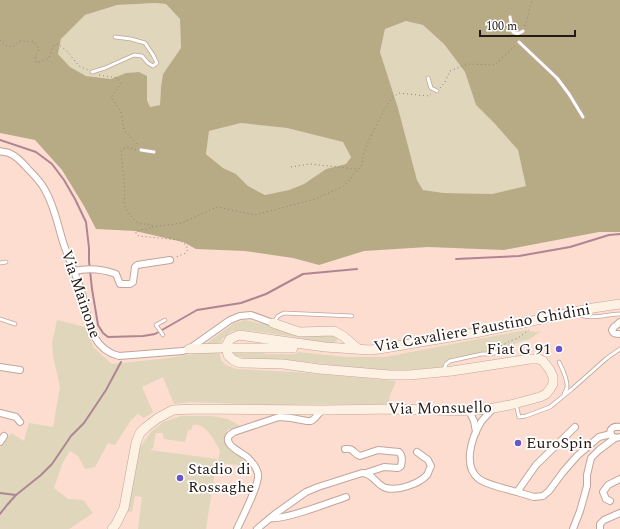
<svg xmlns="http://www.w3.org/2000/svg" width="620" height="529" font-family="Spectral,serif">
<rect width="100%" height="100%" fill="#fcddd0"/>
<g fill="#dfd6bc">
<polygon points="155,3 166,4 180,18 181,48 163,74 161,87 160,105 150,107 147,100 147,76 139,72 126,73 111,79 86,76 70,67 58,54 61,39 85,15 117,5"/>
<polygon points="406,21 423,25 444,44 465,72 476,105 495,124 518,150 527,186 492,194 444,193 423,190 417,180 398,108 380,52 385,29"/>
<polygon points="241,123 287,128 344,142 351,156 346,164 326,169 304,184 289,190 266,195 248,186 236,174 223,168 206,153 209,131"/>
<polygon points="57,320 85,327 94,348 112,364 169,358 192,354 233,324 245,320 264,324 300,335 318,336 330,334 338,337 337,341 331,343 318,343 300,338 269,333 241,330 232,331 222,339 219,350 221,360 226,365 236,369 295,372 396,381 389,398 390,404 268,405 191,402 174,404 163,377 142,387 153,412 144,418 138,414 131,420 115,445 108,443 95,467 85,469 78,456 70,451 63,462 54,488 68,499 83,500 93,513 69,529 0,529 0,448 11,433 24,441 29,423 53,427 60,387 53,356 52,343"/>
<polygon points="525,330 536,332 541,331 530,339 519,342 508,348 491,353 479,353 452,358 443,363 443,367 422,369 383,371 298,361 280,359 250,360 250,358 236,357 233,353 235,346 241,343 262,346 265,354 295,354 298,352 346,357 385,357"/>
<path d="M181,416H212L228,419L240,426L227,430L226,439L232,450L249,466L218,463L220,451C215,441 206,423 193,425L191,430H188L185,442L164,439L163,433H156L153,448L150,450L217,459L206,529H138L142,497L135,496L132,512L127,511L139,449L151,432L163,422Z"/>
</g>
<path fill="#b7ab86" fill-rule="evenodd" d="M0,0H620V232H599L504,250L428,247L364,251L319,265L293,258L245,251L196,249L183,242L135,231L96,229L84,206L62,170L35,140L0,133ZM155,3L166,4L180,19L181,48L163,74L161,87L160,105L150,107L147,100V76L139,72L126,73L111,79L86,76L70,67L58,54L61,39L85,15L117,5ZM406,21L423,25L444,44L465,72L476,105L495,124L518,150L526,186L492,194L444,193L423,190L417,180L398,108L380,52L385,29ZM241,123L287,128L343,142L351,157L346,164L326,169L304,184L289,190L265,195L248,186L236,174L223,168L206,154L209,131Z"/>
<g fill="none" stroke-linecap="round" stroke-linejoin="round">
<g stroke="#ae8693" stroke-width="2">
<polyline points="0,140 36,152 52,164 64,180 75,199 86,222 89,248 89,261 92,289 98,325 103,333 108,337 143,336 155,334 197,310 241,303 266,294 303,274 357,269"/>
<polyline points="456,259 519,256 570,247 609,235 620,234"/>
<polyline points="0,493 16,495 41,475 52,464 71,436 84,423 106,390 121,362"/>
<polyline points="0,514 7,505 16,495"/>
</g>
<g stroke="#c2a599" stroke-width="4.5">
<g id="lane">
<path d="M510,17L513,32C517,35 520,33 523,31"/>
<polyline points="519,42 557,78 569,94 583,117"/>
<polyline points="92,72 105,68 134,55 142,56 148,63 153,66 157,63 153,55 145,43 131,39 115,37"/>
<polyline points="428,78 431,88 437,91"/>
<polyline points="141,150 154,152"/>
<polyline points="0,263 6,262"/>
<path d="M577,313C587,321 608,314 620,314"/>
<polyline points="0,319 15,324"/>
<polyline points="274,322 278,316 284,313 352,316"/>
<polyline points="163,335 156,325 165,320"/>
<path d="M559,362C562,368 568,381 567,388C567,388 564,394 564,394"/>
<polyline points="444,370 446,364 450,361 482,354 489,354 505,351"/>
<polyline points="516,404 519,417 526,416 550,407 572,389 607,358 620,349"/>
</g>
</g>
<g stroke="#c2a599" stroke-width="8">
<g id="street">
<path d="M0,151C3,152 6,152 9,153C16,156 23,163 28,169C34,175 41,182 45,190C55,207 58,227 64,245C70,262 77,277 82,294C89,319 89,348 119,356L183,351L189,349L230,320L240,316L251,315L273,323"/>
<path d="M74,271C88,268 102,269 116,274L120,284H130L133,282L135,267L137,265L170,260"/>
<path d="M620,322L614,327L612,330C613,334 616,334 620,334"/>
<polyline points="0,367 20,370"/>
<path d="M494,408C489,413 485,417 481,422C472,437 462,466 479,479C487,485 507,489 517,492L536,465L575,427"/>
<polyline points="469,411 474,421 476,432"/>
<polyline points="0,413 16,417 20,422"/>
<path d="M620,427C607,424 607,441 620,437"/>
<polyline points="0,442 4,436"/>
<path d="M345,449C355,448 352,453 360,456L378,450L399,452C403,456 402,461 401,466L398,468L384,467L366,473"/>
<polyline points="517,492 534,497 543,496 549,491 563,472 577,456 599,437 611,434"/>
<polyline points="610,501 606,499 603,492 608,485 620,479"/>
<path d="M270,518C282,521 331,502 346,497"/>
<path d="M237,529C242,518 260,483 258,474C257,468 252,462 248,458C243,453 223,445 229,436C231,434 233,433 234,432L279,417L291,418L307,421H311L314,419L322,410"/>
<path d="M257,529L275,514L306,492L318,487L362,473C373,473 376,485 386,488C398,491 419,484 427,475C429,472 429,469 431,466L428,460L417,452"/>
<polyline points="573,529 580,511 587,486 587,475 591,458 599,450 615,438"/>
<polyline points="600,529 600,524 604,520 620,513"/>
</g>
</g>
<g stroke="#c2a599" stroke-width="10">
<g id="secondary">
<polyline points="273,323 293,330 300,332 334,331 343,336 358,349"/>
<polyline points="233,348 293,348"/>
<polyline points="189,349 221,348"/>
<polyline points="112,529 116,524 124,508 136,443 140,433 146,427 158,418 173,410 193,409 322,410 396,409 469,411 494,408 510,405 540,397 546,394 550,389 553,384 553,377 550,370 543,361 539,359 530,359 452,371 409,375 390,375 319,369 283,364 240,363 233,360 228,355 226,346 230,339 239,335 325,347 370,350 379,349 480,332 593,308 620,304"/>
</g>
</g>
<g stroke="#947f75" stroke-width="1" stroke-dasharray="1 3" stroke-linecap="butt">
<polyline points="525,26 532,0"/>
<path d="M0,40L7,46L12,47L20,41L34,42L39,49C37,54 33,58 37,63L49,58L53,46L58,44L67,51L79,66L88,70"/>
<polyline points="99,75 117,78 121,84 111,97 121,112 124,130 139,146"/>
<polyline points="440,88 445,82 450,71 468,64 494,65 500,60 516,45"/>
<path d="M136,150C130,148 126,145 121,151L125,193L124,204L127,211L135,221L141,224H147L152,225V227L151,228L136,231V234L139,236L179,240L186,245L188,250L186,253L176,257"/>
<polyline points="291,167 310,164 357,169"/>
<polyline points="152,227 182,223 217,207 255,215 315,199 331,192 344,186 362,165 363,155 369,140 384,110 392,98 399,93 427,96 431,94"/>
<polyline points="501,346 510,341 518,338 529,330"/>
</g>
<use href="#lane" stroke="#fff" stroke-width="3"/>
<use href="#street" stroke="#fff" stroke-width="6"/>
<use href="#secondary" stroke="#fdf1e4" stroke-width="9"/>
</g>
<g fill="#6755ce" stroke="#fff" stroke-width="1.5">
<circle cx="559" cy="349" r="4"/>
<circle cx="518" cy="443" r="4"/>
<circle cx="180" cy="478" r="4"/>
</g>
<g text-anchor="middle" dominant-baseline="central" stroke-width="3.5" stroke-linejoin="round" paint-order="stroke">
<g font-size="16" fill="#241914" stroke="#fff">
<text transform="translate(81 294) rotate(71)">Via Mainone</text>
<text transform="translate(482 328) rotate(-10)">Via Cavaliere Faustino Ghidini</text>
<text transform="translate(440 408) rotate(-1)">Via Monsuello</text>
</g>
<g font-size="16" fill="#241914" stroke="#fff" text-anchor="start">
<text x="551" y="349" text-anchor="end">Fiat G 91</text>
<text x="526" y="443">EuroSpin</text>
<text x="188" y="469">Stadio di<tspan x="188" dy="18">Rossaghe</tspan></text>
</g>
</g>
<path d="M480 30v6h95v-6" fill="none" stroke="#241914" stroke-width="2"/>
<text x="486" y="30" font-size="12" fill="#241914" stroke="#ffffff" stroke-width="3" paint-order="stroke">100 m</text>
</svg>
